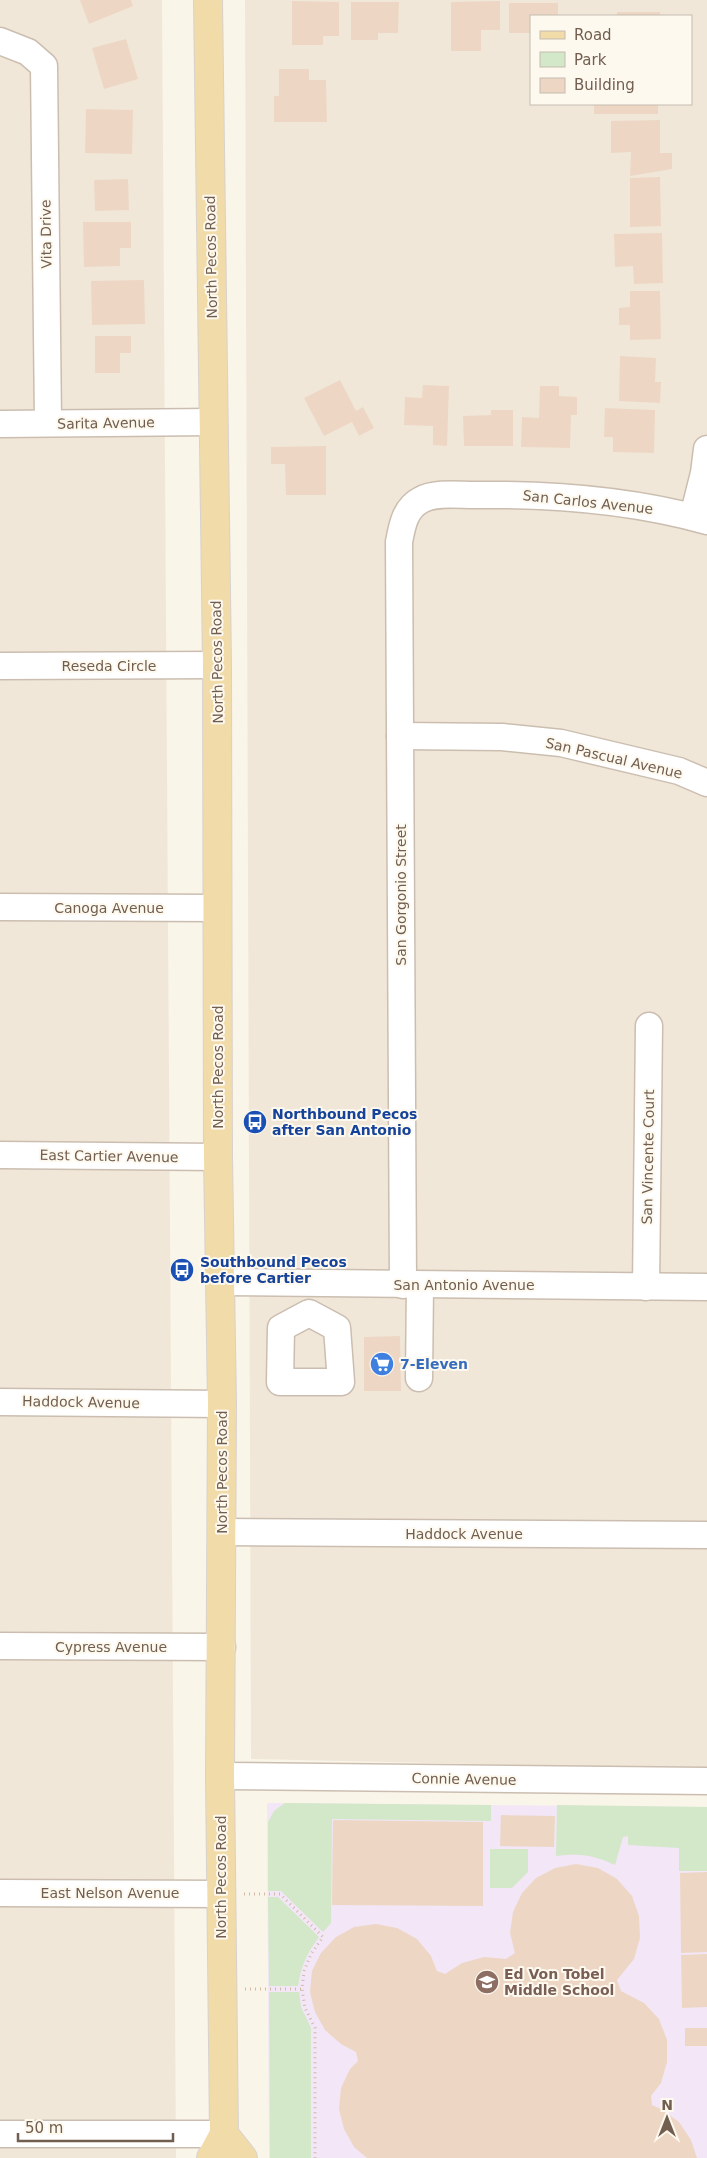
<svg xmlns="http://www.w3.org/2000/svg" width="707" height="2158" font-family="'DejaVu Sans',sans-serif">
<rect width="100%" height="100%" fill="#faf5e9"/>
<g fill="#f1e7d8" fill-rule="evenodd">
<polygon points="0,0 162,0 176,2158 0,2158"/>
<path d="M245,0H707V1769L251,1759ZM531,16H691V104H531Z"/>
</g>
<polygon fill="#f2e6f7" points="267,1803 707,1807 707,2158 269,2158"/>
<g fill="#d3e7c9">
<polygon points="285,1803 491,1805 491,1821 332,1819 331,1923 323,1932 281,1891 268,1891 268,1822 274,1811"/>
<path d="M557,1805L707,1807V1871H679V1848L628,1845V1836L623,1837L615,1865C593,1855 580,1853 556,1856Z"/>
<polygon points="490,1849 528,1849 528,1872 512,1888 490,1888"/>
<path d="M268,1897H278L319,1937C307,1953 301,1966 298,1986H269Z"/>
<polygon points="269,1992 299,1992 301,2007 311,2028 311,2158 270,2158"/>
</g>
<g fill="#edd7c4">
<polygon points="80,0 131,0 133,6 89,24"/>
<polygon points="292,1 339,2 339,36 323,36 323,45 292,45"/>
<polygon points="500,1 500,30 481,30 481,51 451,51 451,2"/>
<polygon points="351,2 399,2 398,33 378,33 378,40 351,40"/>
<polygon points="509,3 558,3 558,16 531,16 531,33 509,33"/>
<rect x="617" y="12" width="43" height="4"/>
<polygon points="126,39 138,79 104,89 92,48"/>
<polygon points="279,69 309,69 309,80 326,80 327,122 274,122 274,96 279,96"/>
<rect x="594" y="104" width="64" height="10"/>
<polygon points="86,109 133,110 132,154 85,153"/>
<polygon points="660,120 660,153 672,153 672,169 630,176 631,152 611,153 611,121"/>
<polygon points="660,177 661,226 630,227 630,178"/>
<polygon points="128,179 129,210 95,211 94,180"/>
<polygon points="83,222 131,222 131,248 120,248 120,266 84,267"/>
<polygon points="662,233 663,283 634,284 633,266 615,267 614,234"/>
<polygon points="144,280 145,324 92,325 91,281"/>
<polygon points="630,291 660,291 661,339 630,340 630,325 619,325 619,308 630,307"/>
<polygon points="95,336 131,336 131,353 120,353 120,373 95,373"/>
<polygon points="620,356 656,358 655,382 661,382 660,403 619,401"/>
<polygon points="340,380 356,411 363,407 374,428 359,436 352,422 324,436 304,398"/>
<polygon points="423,385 449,386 447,446 433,445 433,426 404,425 405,397 422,398"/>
<polygon points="540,386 559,386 559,396 577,397 577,415 571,415 570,448 521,447 522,417 539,418"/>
<polygon points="605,408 655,410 654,453 613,452 613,437 604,437"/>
<polygon points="491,410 513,410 513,446 464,446 463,416 491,415"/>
<polygon points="326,446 326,495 286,495 285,464 271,464 271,447"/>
<polygon points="400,1336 401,1391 364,1391 364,1337"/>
<polygon points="501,1815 555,1816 554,1847 500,1846"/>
<polygon points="333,1820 483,1822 483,1906 332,1905"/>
<polygon points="576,1864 598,1868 617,1879 632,1896 639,1916 640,1938 634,1959 617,1980 621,1991 644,2003 659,2019 667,2040 667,2062 661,2083 651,2096 652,2105 661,2109 679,2122 691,2140 697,2158 367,2158 354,2147 344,2129 339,2109 341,2088 350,2069 358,2061 356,2052 341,2044 325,2030 315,2012 310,1992 312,1971 321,1953 336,1937 354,1927 376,1924 397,1928 417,1939 431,1956 437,1971 445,1974 462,1963 484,1957 506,1959 515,1953 510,1933 513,1912 522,1893 536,1878 555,1868"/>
<polygon points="707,1872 707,1952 681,1953 680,1873"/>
<polygon points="707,1954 707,2007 682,2008 681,1955"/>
<rect x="685" y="2028" width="22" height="18"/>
</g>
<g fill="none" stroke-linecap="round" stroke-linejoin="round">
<g stroke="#cbbeb0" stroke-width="29">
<g id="minor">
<polyline points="0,41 28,52 44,66 48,423"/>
<polyline points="0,424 213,422"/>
<polyline points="693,517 704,473 707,449"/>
<polyline points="0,666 217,665"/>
<polyline points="400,736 502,737 561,743 679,771 707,783"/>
<polyline points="0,907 217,908"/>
<polyline points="0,1155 218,1157"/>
<polyline points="220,1282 707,1287"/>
<path d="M403,1285L399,542C402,526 405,508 421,500C435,492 458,495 474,495C552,494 632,500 707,521"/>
<polyline points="646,1287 649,1026"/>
<polygon points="309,1313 337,1328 341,1382 280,1382 281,1328"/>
<polyline points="419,1378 420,1285"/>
<polyline points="0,1402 222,1404"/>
<polyline points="222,1532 707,1535"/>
<polyline points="0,1646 222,1647"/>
<polyline points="220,1776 707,1781"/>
<polyline points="0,1893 221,1894"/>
<polyline points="0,2134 224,2134"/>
</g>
</g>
<g stroke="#d8d2ce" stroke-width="30">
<g id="major">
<polyline points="208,0 217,665 218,1157 222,1404 220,1776 224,2134 211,2158"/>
<polyline points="224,2134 243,2158"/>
</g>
</g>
<g stroke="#d2baa7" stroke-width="3" stroke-dasharray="1 4" stroke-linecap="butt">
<polyline points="244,1894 280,1894 323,1937 311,1954 304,1971 302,1989 305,2008 315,2028 315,2158"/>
<polyline points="245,1989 302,1989"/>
</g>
<use href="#minor" stroke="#fff" stroke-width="26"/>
<use href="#major" stroke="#f1dba9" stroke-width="28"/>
</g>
<defs>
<g id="bus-disc" transform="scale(1.25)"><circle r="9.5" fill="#1a4fb4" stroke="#fdf9ef"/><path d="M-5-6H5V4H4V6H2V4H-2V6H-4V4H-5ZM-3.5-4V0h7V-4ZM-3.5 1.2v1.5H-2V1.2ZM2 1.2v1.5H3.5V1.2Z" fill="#fff"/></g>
<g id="supermarket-disc" transform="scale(1.25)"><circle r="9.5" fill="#3f7fe0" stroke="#fdf9ef"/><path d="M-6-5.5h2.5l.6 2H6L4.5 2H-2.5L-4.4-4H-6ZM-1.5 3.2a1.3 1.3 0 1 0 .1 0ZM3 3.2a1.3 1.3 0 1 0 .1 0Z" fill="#fff"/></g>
<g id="school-disc" transform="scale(1.25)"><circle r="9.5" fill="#8d6e63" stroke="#fdf9ef"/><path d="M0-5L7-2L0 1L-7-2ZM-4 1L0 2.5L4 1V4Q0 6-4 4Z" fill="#fff"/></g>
</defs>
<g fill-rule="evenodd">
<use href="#bus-disc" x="255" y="1122"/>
<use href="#bus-disc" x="182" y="1270"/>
<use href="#supermarket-disc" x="382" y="1364"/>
<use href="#school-disc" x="487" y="1982"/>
</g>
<g text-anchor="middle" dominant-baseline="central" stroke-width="4" stroke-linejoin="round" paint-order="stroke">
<g font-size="14" fill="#725e4f" stroke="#fdf9ef">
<text transform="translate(46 234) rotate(-91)">Vita Drive</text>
<text transform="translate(211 257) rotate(-91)">North Pecos Road</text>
<text transform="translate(106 423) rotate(-1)">Sarita Avenue</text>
<text transform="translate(588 502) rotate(6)">San Carlos Avenue</text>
<text transform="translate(217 662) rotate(-91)">North Pecos Road</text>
<text x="109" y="666">Reseda Circle</text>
<text transform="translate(614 758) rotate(13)">San Pascual Avenue</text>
<text transform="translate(401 895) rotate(-90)">San Gorgonio Street</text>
<text x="109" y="908">Canoga Avenue</text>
<text transform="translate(218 1067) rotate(-90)">North Pecos Road</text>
<text transform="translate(109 1156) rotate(1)">East Cartier Avenue</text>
<text transform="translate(648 1157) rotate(-89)">San Vincente Court</text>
<text x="464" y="1285">San Antonio Avenue</text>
<text transform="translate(81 1402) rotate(1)">Haddock Avenue</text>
<text transform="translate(222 1472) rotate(-90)">North Pecos Road</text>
<text x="464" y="1534">Haddock Avenue</text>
<text x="111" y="1647">Cypress Avenue</text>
<text transform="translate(464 1779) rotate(1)">Connie Avenue</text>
<text transform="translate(221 1877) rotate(-90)">North Pecos Road</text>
<text x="110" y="1893">East Nelson Avenue</text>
</g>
<g font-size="14" font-weight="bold" fill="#164399" stroke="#fdf9ef" text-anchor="start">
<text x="272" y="1114">Northbound Pecos<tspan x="272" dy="16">after San Antonio</tspan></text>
<text x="200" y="1262">Southbound Pecos<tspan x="200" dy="16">before Cartier</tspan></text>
</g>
<g font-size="14" font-weight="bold" fill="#366cbe" stroke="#fdf9ef" text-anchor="start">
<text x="400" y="1364">7-Eleven</text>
</g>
<g font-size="14" font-weight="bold" fill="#785e54" stroke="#fdf9ef" text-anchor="start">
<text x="504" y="1974">Ed Von Tobel<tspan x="504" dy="16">Middle School</tspan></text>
</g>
</g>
<rect x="530" y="15" width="162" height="90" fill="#fdf9ef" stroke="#c5bbaf"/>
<rect x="540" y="31" width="25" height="8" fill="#f1dba9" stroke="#c5bbaf"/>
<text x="574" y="40" font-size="15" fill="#725e4f">Road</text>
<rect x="540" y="52" width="25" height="15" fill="#d3e7c9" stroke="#c5bbaf"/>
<text x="574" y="65" font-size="15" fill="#725e4f">Park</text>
<rect x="540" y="78" width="25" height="15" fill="#edd7c4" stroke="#c5bbaf"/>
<text x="574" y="90" font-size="15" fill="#725e4f">Building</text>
<g transform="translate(667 2118)" stroke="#fdf9ef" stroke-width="4" paint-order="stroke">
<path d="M0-4L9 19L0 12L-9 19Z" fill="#725e4f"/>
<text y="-8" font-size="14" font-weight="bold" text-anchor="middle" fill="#725e4f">N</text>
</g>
<path d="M18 2133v8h155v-8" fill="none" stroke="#725e4f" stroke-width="2.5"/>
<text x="25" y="2133" font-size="15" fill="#725e4f" stroke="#fdf9ef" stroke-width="4" paint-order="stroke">50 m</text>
</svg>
